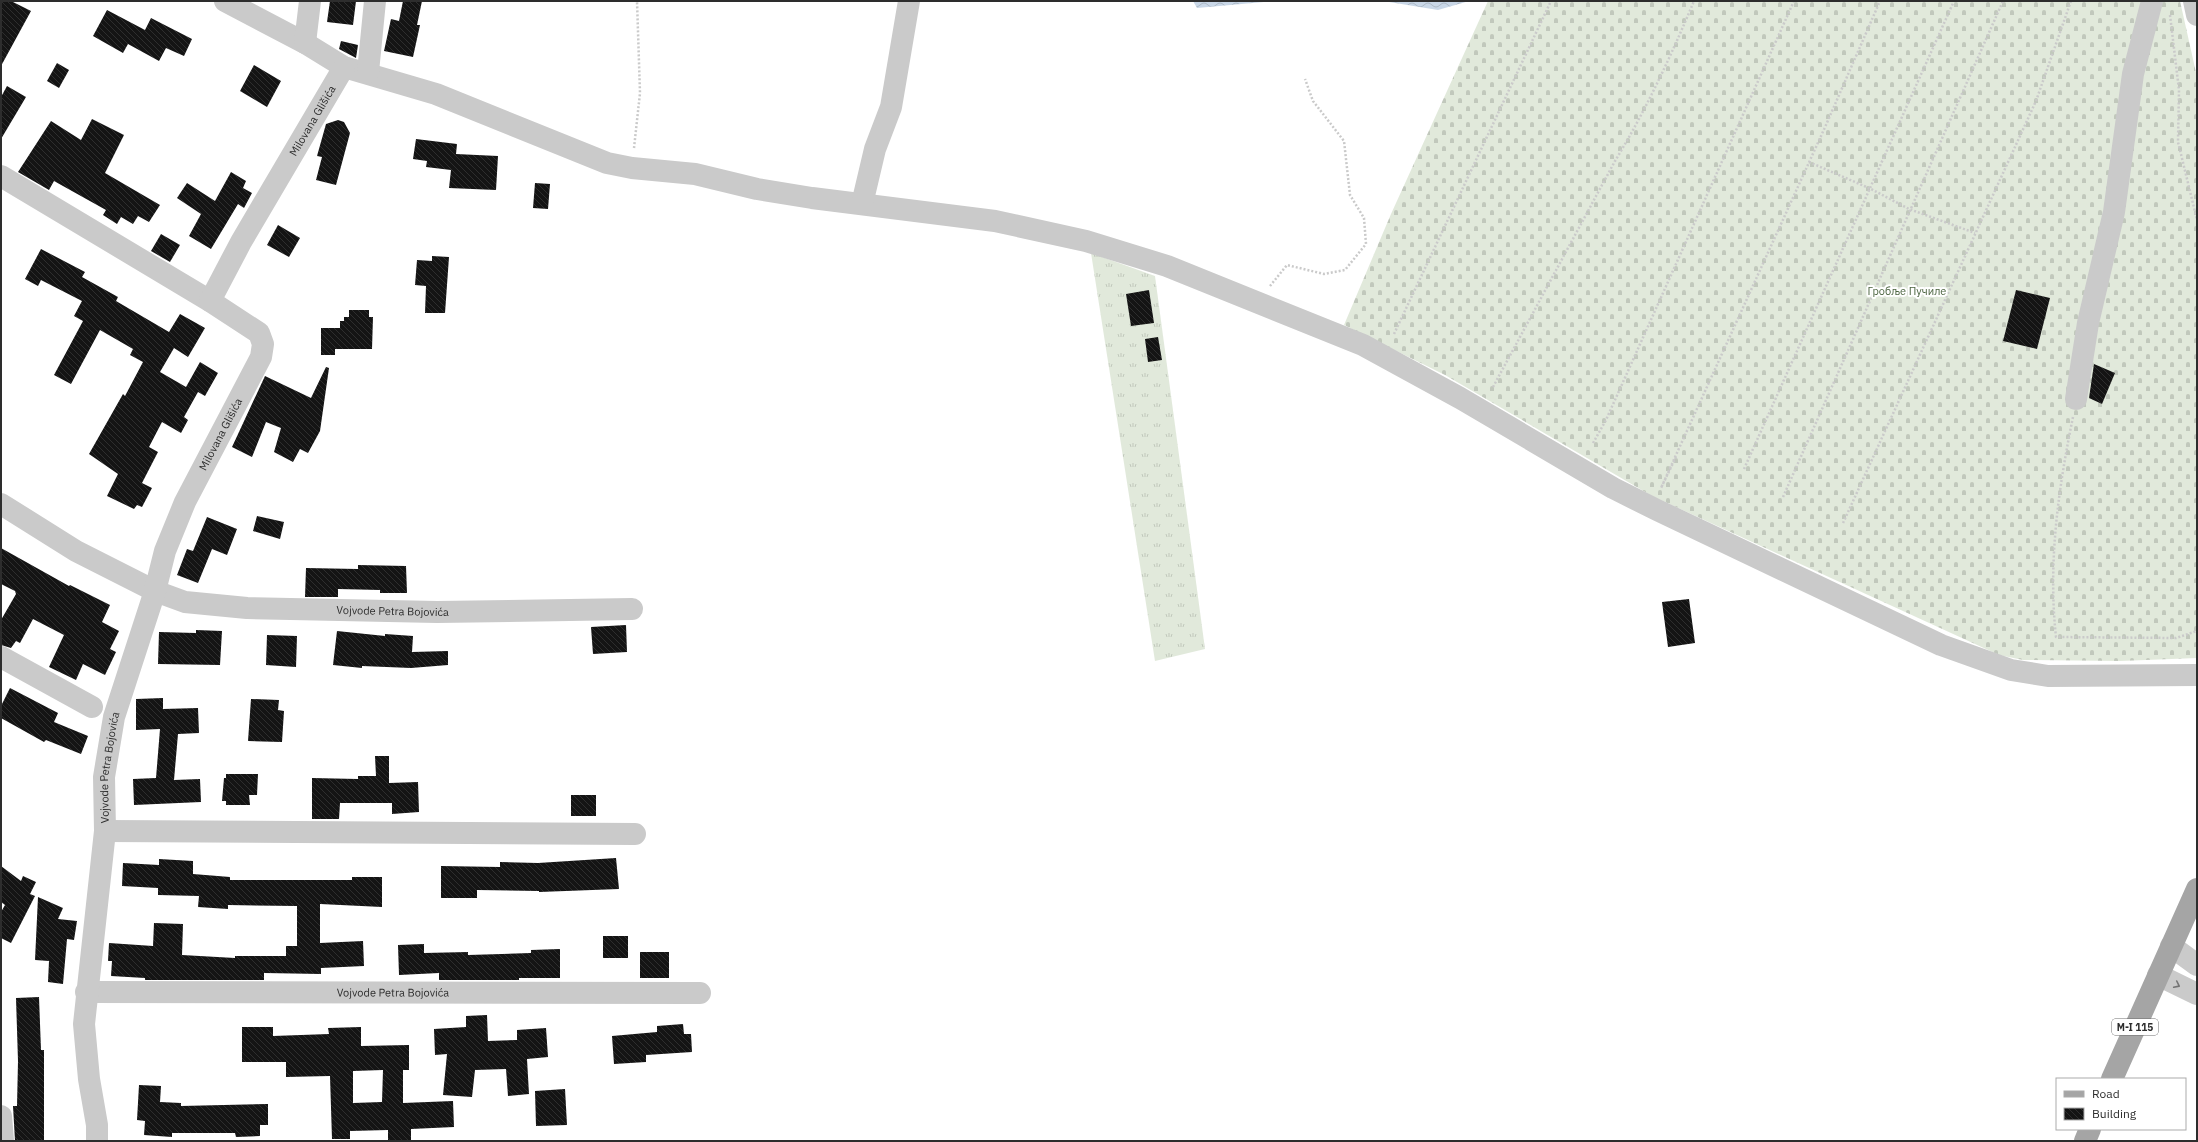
<svg xmlns="http://www.w3.org/2000/svg" width="2198" height="1142" font-family="'IBM Plex Sans',sans-serif">
<defs>
<pattern id="grass-tufts" width="24" height="20" patternUnits="userSpaceOnUse"><rect width="24" height="20" fill="#e1e9db"/><path d="M3 7l-1-3M5 7V3M7 7l1-3M15 17l-1-3M17 17v-4M19 17l1-3" fill="none" stroke="#c1c8bc"/></pattern>
<pattern id="cemetery-stones" width="16" height="16" patternUnits="userSpaceOnUse"><rect width="16" height="16" fill="#e1e9db"/><path d="M2 7V4a2 2 0 0 1 4 0v3zM10 15v-3a2 2 0 0 1 4 0v3z" fill="#c1c8bc"/></pattern>
<pattern id="water-waves" width="16" height="10" patternUnits="userSpaceOnUse"><rect width="16" height="10" fill="#c9d7e7"/><path d="M0 5q4-4 8 0t8 0" fill="none" stroke="#adb9c6"/></pattern>
<pattern id="building-back-hatch" width="6" height="6" patternUnits="userSpaceOnUse"><rect width="6" height="6" fill="#141414"/><path d="M-1 5l2 2M0 0l6 6M5-1l2 2" fill="none" stroke="#2e2e2e"/></pattern>
</defs>
<rect width="100%" height="100%" fill="#fff"/>
<polygon fill="url(#grass-tufts)" points="1091,253 1155,276 1205,649 1155,661"/>
<polygon fill="url(#cemetery-stones)" points="1488,1 2180,1 2197,77 2197,658 2120,661 2023,660 1999,655 1652,496 1445,375 1344,325 1391,214"/>
<g fill="url(#water-waves)">
<polygon points="1193,1 1275,1 1197,8"/>
<polygon points="1383,1 1469,1 1438,10"/>
</g>
<g fill="url(#building-back-hatch)" fill-rule="evenodd">
<polygon points="1,1 11,1 31,11 1,66"/>
<polygon points="330,1 356,1 353,25 327,22"/>
<polygon points="403,1 422,1 417,25 420,25 413,57 384,51 391,19 399,21"/>
<polygon points="107,10 145,30 151,18 192,39 184,56 166,48 159,61 128,44 123,53 93,36"/>
<polygon points="341,41 358,45 356,58 339,49"/>
<polygon points="57,63 69,70 59,88 47,81"/>
<polygon points="254,65 281,81 267,107 240,91"/>
<polygon points="7,86 26,97 1,139 1,97"/>
<polygon points="92,119 124,135 105,173 160,205 149,222 138,216 133,224 121,217 117,224 103,215 106,210 54,181 49,190 18,172 51,121 81,140"/>
<polygon points="338,120 344,122 350,133 336,185 316,180 322,157 317,156 326,124"/>
<polygon points="416,139 457,144 456,154 498,156 496,190 449,188 451,170 426,167 427,161 413,159"/>
<polygon points="231,172 246,181 243,188 252,193 244,208 238,204 211,249 189,236 201,214 177,198 187,183 215,201"/>
<polygon points="535,183 550,184 548,209 533,208"/>
<polygon points="278,225 300,238 289,257 267,245"/>
<polygon points="161,234 180,245 170,262 151,251"/>
<polygon points="41,249 85,272 82,277 118,297 116,301 169,332 180,314 205,328 188,357 174,348 160,372 186,387 200,362 218,373 205,396 198,392 184,417 188,420 181,433 162,422 149,447 158,452 142,483 152,488 142,507 137,505 134,509 107,496 118,474 89,454 123,394 125,396 143,362 130,355 133,349 100,330 71,384 54,375 83,321 74,316 82,301 41,280 38,286 25,279"/>
<polygon points="432,256 449,257 445,313 425,313 426,286 415,285 417,260 432,261"/>
<polygon points="1149,290 1154,323 1131,326 1126,294"/>
<polygon points="2016,290 2050,298 2037,349 2003,341"/>
<polygon points="349,310 369,310 369,317 373,317 372,349 335,349 335,355 321,355 321,328 340,328 340,321 344,321 344,317 349,317"/>
<polygon points="1158,337 1162,360 1148,362 1145,339"/>
<polygon points="2094,364 2115,373 2102,404 2089,398"/>
<polygon points="326,367 329,368 320,431 308,453 300,449 293,462 274,452 281,428 266,422 252,457 232,447 265,376 311,398"/>
<polygon points="257,516 284,522 280,539 253,531"/>
<polygon points="207,517 237,529 227,555 212,549 198,583 177,575 187,549 193,551"/>
<polygon points="1,548 69,586 70,585 110,605 102,622 119,631 110,649 116,652 105,675 83,664 76,680 49,667 64,635 33,619 20,643 16,641 11,648 1,645 1,620 16,594 15,591 1,584"/>
<polygon points="358,565 406,566 407,593 380,593 380,590 338,589 338,597 305,597 306,568 358,569"/>
<polygon points="1689,599 1695,643 1668,647 1662,602"/>
<polygon points="626,625 627,652 593,654 591,627"/>
<polygon points="196,630 222,631 220,665 158,664 159,632 196,633"/>
<polygon points="337,631 385,636 385,634 413,636 412,652 448,651 448,665 411,668 362,666 362,668 333,665"/>
<polygon points="267,635 297,636 296,667 266,665"/>
<polygon points="10,688 58,713 54,722 88,736 81,754 46,740 44,742 1,718 1,706"/>
<polygon points="163,698 163,709 198,708 199,733 178,734 174,780 200,779 201,802 134,805 133,779 156,778 160,729 136,730 136,699"/>
<polygon points="251,699 279,700 278,710 284,711 282,742 248,741"/>
<polygon points="375,756 389,756 389,783 418,782 419,812 392,814 392,803 340,803 339,819 312,819 312,778 358,779 358,776 376,776"/>
<polygon points="226,774 258,774 257,795 249,795 250,805 226,805 226,801 222,801 224,778 226,778"/>
<rect x="571" y="795" width="25" height="21"/>
<polygon points="616,858 619,889 539,892 539,891 477,890 477,898 441,898 441,866 500,867 500,862 538,863"/>
<polygon points="159,859 193,861 193,874 230,877 230,880 352,880 352,877 382,877 382,907 320,904 320,943 363,941 364,966 321,968 321,974 264,973 264,980 145,980 145,978 111,976 112,961 108,961 109,943 153,946 154,923 183,924 182,955 235,958 235,956 286,956 286,946 297,946 297,906 228,905 228,909 198,907 199,896 158,895 158,888 122,886 123,863 159,865"/>
<polygon points="1,866 21,881 23,876 36,882 30,894 35,896 11,943 1,938 1,912 5,905 1,902"/>
<polygon points="38,897 63,908 58,919 77,921 74,940 67,939 63,984 48,982 49,961 35,960"/>
<rect x="603" y="936" width="25" height="22"/>
<polygon points="424,944 424,953 468,952 468,955 531,953 531,950 560,949 560,978 519,978 519,980 439,980 439,973 399,975 398,945"/>
<rect x="640" y="952" width="29" height="26"/>
<polygon points="39,997 41,1050 44,1050 44,1141 15,1141 13,1106 17,1106 18,1061 16,998"/>
<polygon points="487,1015 488,1041 517,1040 517,1030 546,1028 548,1057 527,1059 529,1094 508,1096 506,1069 475,1070 472,1097 443,1095 447,1054 435,1055 434,1029 466,1027 466,1016"/>
<polygon points="683,1024 684,1034 691,1034 692,1052 646,1055 646,1062 614,1064 612,1036 657,1032 657,1026"/>
<path d="M242,1027H273V1036L329,1034L328,1028L361,1027V1046L409,1045V1070H403V1103L453,1101L454,1127L411,1129V1141H388V1130L350,1131V1139H332L330,1076L286,1077V1062H242ZM383,1070L382,1102L353,1103V1071Z"/>
<polygon points="139,1085 161,1086 160,1102 181,1103 181,1106 268,1104 268,1125 260,1125 260,1136 236,1137 235,1133 172,1133 172,1137 144,1135 145,1121 137,1120"/>
<polygon points="565,1089 567,1125 536,1126 535,1091"/>
</g>
<g fill="none" stroke-linecap="round" stroke-linejoin="round">
<g stroke="#cacaca" stroke-width="2.5" stroke-dasharray="2 2" stroke-linecap="butt">
<polyline points="2170,15 2179,90 2178,142 2197,220"/>
<polyline points="634,148 640,93 637,1"/>
<polyline points="1809,162 1871,189 1909,209 1975,233"/>
<polyline points="1270,286 1287,265 1324,274 1345,270 1366,244 1364,218 1350,195 1344,141 1313,101 1305,79"/>
<polyline points="1394,334 1551,1"/>
<path d="M1493,387L1615,161C1646,110 1671,56 1694,1"/>
<path d="M2073,417C2058,490 2048,563 2056,637L2176,638L2197,631"/>
<polyline points="1593,443 1606,420 1794,1"/>
<polyline points="1676,457 1661,488 1826,125 1880,1"/>
<polyline points="1744,469 1954,1"/>
<polyline points="1783,497 2003,1"/>
<polyline points="1843,523 2036,101 2071,1"/>
</g>
<g stroke="#cacaca" stroke-width="22">
<polyline points="225,1 305,43 344,67 436,94 607,163 632,168 695,174 757,189 812,198 995,221 1086,241 1167,266 1363,345 1460,398 1613,488 1657,510 1941,645 2011,670 2048,676 2197,675"/>
<polyline points="2194,1 2197,15"/>
<polyline points="305,43 310,1"/>
<polyline points="368,72 375,1"/>
<polyline points="1,176 210,301"/>
<polyline points="862,204 875,149 891,107 909,1"/>
<polyline points="2076,399 2088,323 2114,212 2133,74 2152,1"/>
<path id="s1" d="M1,504L76,551L155,591L185,602L247,608L437,612L632,609"/>
<polyline points="1,657 92,707"/>
<polyline points="105,831 635,834"/>
<polyline points="2171,946 2197,965"/>
<polyline points="2158,975 2197,994"/>
<path id="s2" d="M86,992L700,993"/>
<polyline points="1,1116 3,1141"/>
<path id="s3" d="M97,1141V1125L89,1079L84,1024L105,831L104,777L114,717L155,591L165,551L185,502L261,357L263,344L259,333L210,301L241,242L344,67"/>
</g>
<g stroke="#a5a5a5" stroke-width="22">
<polyline points="2112,1079 2197,889"/>
<polyline points="2085,1141 2090,1129"/>
</g>
</g>
<defs><path id="oneway-chevron" d="M-2-3.5L2.5 0L-2 3.5" fill="none" stroke-width="1.6" stroke-linecap="round" stroke-linejoin="round"/></defs>
<use stroke="#747474" href="#oneway-chevron" transform="translate(2177 985) rotate(26)"/>
<g text-anchor="middle" dominant-baseline="central" stroke-width="4" stroke-linejoin="round" paint-order="stroke">
<rect fill="#fff" stroke="#6c6c6c" stroke-width="1" x="2112" y="1019" width="46" height="16" rx="3"/>
<g font-size="10" font-weight="bold" fill="#2d2d2d">
<text x="2135" y="1027">M-I 115</text>
</g>
<g font-size="11" fill="#2d2d2d" stroke="#fff">
<text stroke="none"><textPath href="#s3" startOffset="1108">Milovana Glišića</textPath></text>
<text stroke="none"><textPath href="#s3" startOffset="730">Milovana Glišića</textPath></text>
<text stroke="none"><textPath href="#s1" startOffset="417">Vojvode Petra Bojovića</textPath></text>
<text stroke="none"><textPath href="#s3" startOffset="376">Vojvode Petra Bojovića</textPath></text>
<text stroke="none"><textPath href="#s2" startOffset="307">Vojvode Petra Bojovića</textPath></text>
</g>
<g font-size="11" fill="#4a633f" stroke="#fff">
<text x="1907" y="291">Гробље Пучиле</text>
</g>
</g>
<rect width="2198" height="1142" fill="none" stroke="#2d2d2d" stroke-width="4"/>
<rect x="2056" y="1078" width="130" height="52" fill="#ffffff" stroke="#ababab"/>
<rect x="2064" y="1091" width="20" height="6" fill="#a5a5a5" stroke="#ababab"/>
<text x="2092" y="1098" font-size="12" fill="#2d2d2d">Road</text>
<rect x="2064" y="1108" width="20" height="12" fill="url(#building-back-hatch)" stroke="#ababab"/>
<text x="2092" y="1118" font-size="12" fill="#2d2d2d">Building</text>
</svg>
